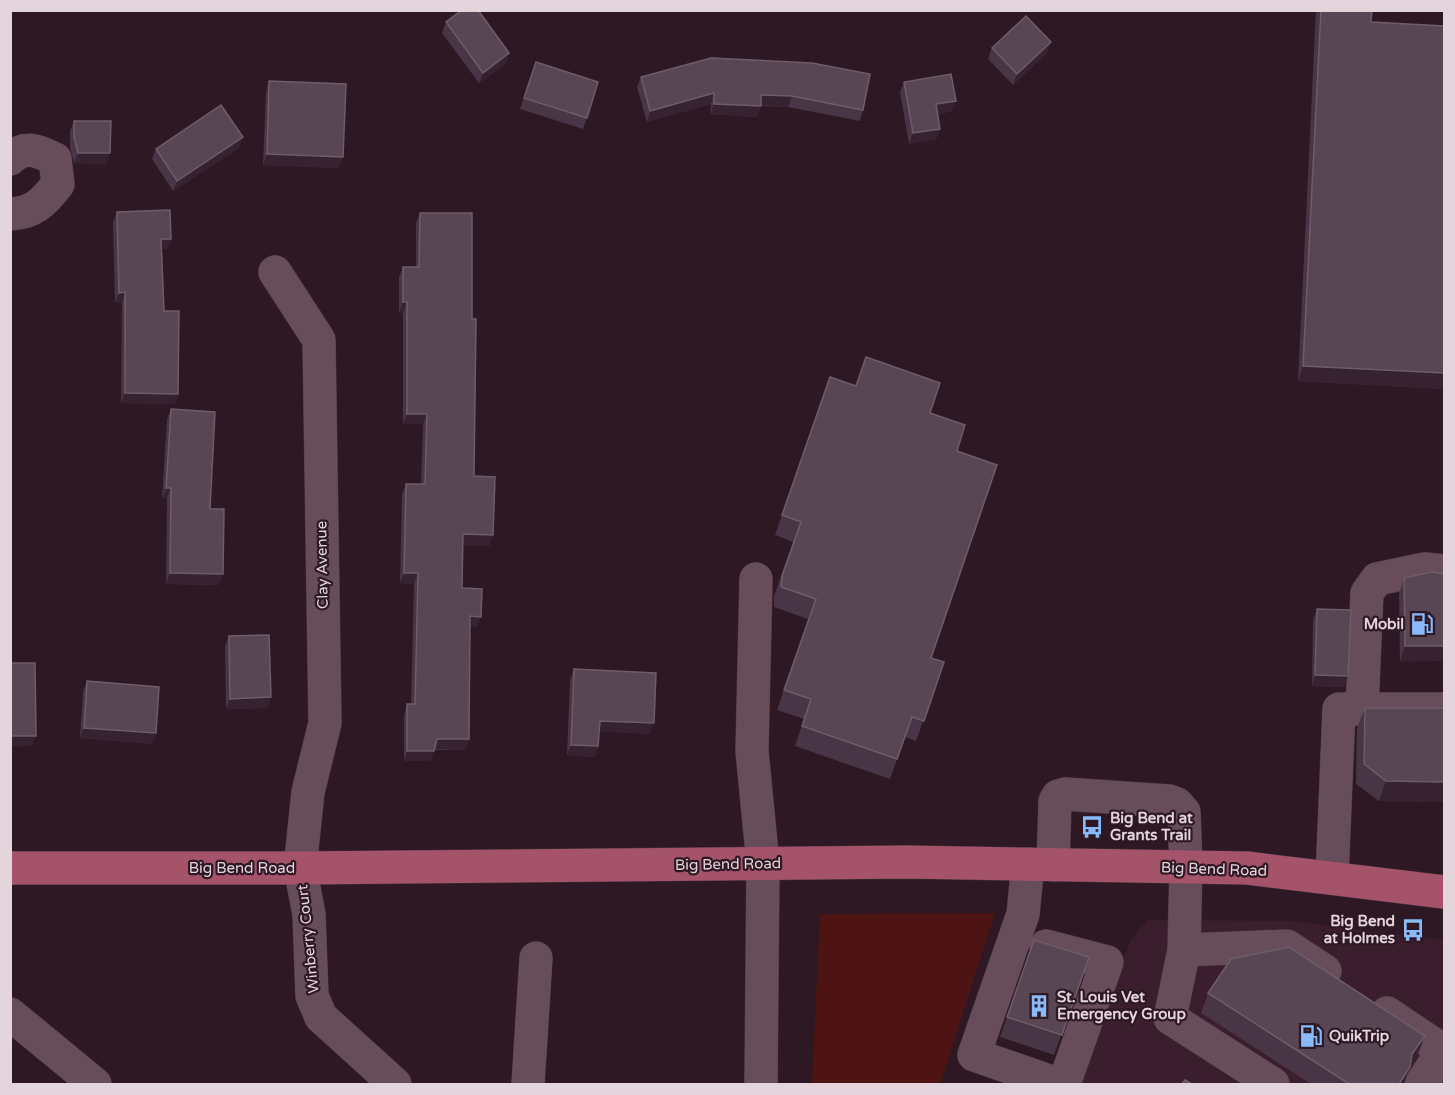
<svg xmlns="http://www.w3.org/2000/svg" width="1455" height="1095" font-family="'Varela Round',sans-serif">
<rect width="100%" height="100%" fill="#2e1823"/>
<polygon fill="#3a1e2d" points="1148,920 1292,921 1444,940 1444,1084 1078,1084 1131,939"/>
<polygon fill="#4e1414" points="995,913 940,1084 812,1084 820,914"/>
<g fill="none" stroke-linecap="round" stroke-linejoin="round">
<g stroke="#47363e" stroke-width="34">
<g id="minor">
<path d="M10,159C25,144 38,151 55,159L58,184C44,202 34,213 10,214"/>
<polyline points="275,272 319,340 325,723 308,792 300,868 309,914 312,996 321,1017 395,1084"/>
<polyline points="756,579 752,751 763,864 761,1084"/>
<polyline points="1362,709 1367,593 1377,579 1425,569 1444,571"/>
<polyline points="1028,864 1023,914 974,1055 1058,1084"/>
<polyline points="1053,865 1055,801 1058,796 1065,794 1169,801 1177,804 1184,812 1186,867 1184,950 1170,1018 1273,1084"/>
<polyline points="1332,878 1339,709 1444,709"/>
<polyline points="1046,946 1107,962 1064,1084"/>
<polyline points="1184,950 1287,946 1325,971"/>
<polyline points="1387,1013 1444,1051"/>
<polyline points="10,1014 95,1084"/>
<polyline points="528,1084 536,958"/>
<polyline points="1421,1084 1443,1051"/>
</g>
</g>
<g stroke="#47363e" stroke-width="34">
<polyline id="major" points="10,868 300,868 907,862 1247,868 1444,892"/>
</g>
<use href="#minor" stroke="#674d5a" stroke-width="33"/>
<use href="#major" stroke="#a5536b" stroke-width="33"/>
</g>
<g fill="#483545">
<polygon points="1316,10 1372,10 1371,22 1444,26 1444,389 1298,381"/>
<polygon points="446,22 509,53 506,64 479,83 442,33"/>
<polygon points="1051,42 1047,53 1013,85 988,59 992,48"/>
<polygon points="711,58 863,110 860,121 788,107 761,106 757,117 710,114 711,104 647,122 637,87 641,77"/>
<polygon points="532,73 587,118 583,129 520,109"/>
<polygon points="269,81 339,168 263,165 266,92"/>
<polygon points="904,82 952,111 938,114 940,129 936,139 909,144 900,92"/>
<polygon points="74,121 106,164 74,163 70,148 70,131"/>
<polygon points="239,148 173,191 152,159 156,149"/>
<polygon points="117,212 171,239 167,249 162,249 164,311 178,394 175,404 121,403 122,303 115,303 113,222"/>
<polygon points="420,213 472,319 474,476 493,535 489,546 463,545 462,588 477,627 470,627 469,739 465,750 434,750 430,761 404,761 404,715 407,704 411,704 414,584 400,583 402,494 406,484 421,484 423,424 403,424 403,313 399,313 399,277 403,267 416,267 416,223"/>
<polygon points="823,397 930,413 957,451 931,658 944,662 916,741 905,737 890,779 795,746 804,719 777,710 808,619 774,607 774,596 793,542 775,535"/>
<polygon points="171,409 210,509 219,585 166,584 167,498 162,498 167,419"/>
<polygon points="1444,574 1400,662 1399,594 1404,578"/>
<polygon points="1317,609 1348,676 1344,687 1312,686 1313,620"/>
<polygon points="229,636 271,697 267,708 226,709 225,646"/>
<polygon points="574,669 650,734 599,731 598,746 595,757 567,755 570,680"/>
<polygon points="87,681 152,744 80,738 83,692"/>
<polygon points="1365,708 1444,708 1444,802 1379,801 1356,784 1357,728"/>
<polygon points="1034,940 1089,957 1054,1055 1000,1037"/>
<polygon points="1208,993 1417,1056 1410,1066 1404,1084 1311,1084 1201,1013"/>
</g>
<g fill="#362231">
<polygon points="1051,42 1047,53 1013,85 1017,74"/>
<polygon points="509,53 506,64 479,83 483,73"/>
<polygon points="714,93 711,104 647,122 650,111"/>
<polygon points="761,95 792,96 788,107 758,105"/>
<polygon points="956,101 952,111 932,115 936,104"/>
<polygon points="714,104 761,106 757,117 710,114"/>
<polygon points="940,129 936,139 909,144 913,133"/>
<polygon points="243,137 239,148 173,191 177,181"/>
<polygon points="78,153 110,153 106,164 74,163"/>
<polygon points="267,154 343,157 339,168 263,165"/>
<polygon points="161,239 171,239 167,249 157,250"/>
<polygon points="125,292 122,303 115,303 119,293"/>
<polygon points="403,302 407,302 403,313 399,313"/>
<polygon points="1303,366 1444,373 1444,389 1298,381"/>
<polygon points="125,393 178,394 175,404 121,403"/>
<polygon points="407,414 427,414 423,424 403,424"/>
<polygon points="166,488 171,488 167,498 162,498"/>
<polygon points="463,534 493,535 489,546 459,545"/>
<polygon points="170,573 223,574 219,585 166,584"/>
<polygon points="404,573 418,573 414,584 400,583"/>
<polygon points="470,616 481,617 477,627 466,627"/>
<polygon points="1405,646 1444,646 1444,661 1400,662"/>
<polygon points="1315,675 1348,676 1344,687 1312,686"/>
<polygon points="271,697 267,708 226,709 230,699"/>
<polygon points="600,721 654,723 650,734 596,731"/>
<polygon points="84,728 156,733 152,744 80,738"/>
<polygon points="10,736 36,736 32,746 10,747"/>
<polygon points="437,739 469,739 465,750 433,749"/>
<polygon points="571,745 598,746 595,757 567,755"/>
<polygon points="407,751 434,751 430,761 404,761"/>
<polygon points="1386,781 1444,782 1444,802 1379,801"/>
<polygon points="1425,1036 1417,1056 1405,1074 1412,1054"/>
<polygon points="1410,1067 1404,1084 1399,1084"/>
</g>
<g fill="#594655" stroke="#6e5c6a" stroke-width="1.5">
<polygon points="462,10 478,10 509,53 483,73 446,22"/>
<polygon points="1321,10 1372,10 1371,22 1444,26 1444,373 1303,366"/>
<polygon points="1026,16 1051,42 1017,74 992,48"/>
<polygon points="711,58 812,63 870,74 863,110 792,96 761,95 761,106 714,104 714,93 650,111 641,77"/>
<polygon points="536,62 598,82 587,118 524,98"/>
<polygon points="951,74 956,101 936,104 940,129 913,133 904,82"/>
<polygon points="269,81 346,84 343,157 267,154"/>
<polygon points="221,105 243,137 177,181 156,149"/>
<polygon points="74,121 111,121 110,153 78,153 74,137"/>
<polygon points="170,210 171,239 161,239 164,311 179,311 178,394 125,393 125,292 119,293 117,212"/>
<polygon points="420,213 472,213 472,319 476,319 474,476 495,477 493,535 463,534 462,588 482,589 481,617 470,616 469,739 437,739 434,751 407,751 407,704 415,704 418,573 404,573 406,484 425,484 427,414 407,414 407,302 403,302 403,267 419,267"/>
<polygon points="866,357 940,383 930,413 965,425 957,451 997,465 931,658 944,662 924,721 912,717 897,759 802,726 811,699 784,690 816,599 781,587 782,576 801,522 782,515 830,377 856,386"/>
<polygon points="171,409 215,412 210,509 224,509 223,574 170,573 171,488 166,488"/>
<polygon points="1432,572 1444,574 1444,646 1405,646 1404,578"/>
<polygon points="1317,609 1351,610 1348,676 1315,675"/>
<polygon points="269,635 271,697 230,699 229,636"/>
<polygon points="10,663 35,663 36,736 10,736"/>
<polygon points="574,669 656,673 654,723 600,721 598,746 571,745"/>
<polygon points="87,681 159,687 156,733 84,728"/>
<polygon points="1365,708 1444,708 1444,782 1386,781 1364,764"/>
<polygon points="1034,940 1089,957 1062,1035 1007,1017"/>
<polygon points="1289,947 1425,1036 1412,1054 1410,1067 1399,1084 1349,1084 1208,993 1231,959"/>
<polygon points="1185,1080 1192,1084 1182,1084"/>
</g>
<defs>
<g id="fuel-bare" transform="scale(1.8)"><path d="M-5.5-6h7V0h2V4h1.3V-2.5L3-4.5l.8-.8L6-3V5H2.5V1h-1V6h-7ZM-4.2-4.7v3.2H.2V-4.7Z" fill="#89bafc" stroke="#2e1823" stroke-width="2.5" paint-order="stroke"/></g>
<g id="bus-bare" transform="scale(1.8)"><path d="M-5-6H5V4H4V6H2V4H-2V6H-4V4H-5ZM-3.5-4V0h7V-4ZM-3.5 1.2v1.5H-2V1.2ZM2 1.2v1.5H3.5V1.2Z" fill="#89bafc" stroke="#2e1823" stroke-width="2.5" paint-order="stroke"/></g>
<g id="building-bare" transform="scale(1.8)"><path d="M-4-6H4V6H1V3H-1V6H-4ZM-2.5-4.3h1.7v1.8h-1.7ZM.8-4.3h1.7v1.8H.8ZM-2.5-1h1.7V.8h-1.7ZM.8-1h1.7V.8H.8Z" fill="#89bafc" stroke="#2e1823" stroke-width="2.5" paint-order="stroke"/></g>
</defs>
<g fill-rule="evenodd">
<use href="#fuel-bare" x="1422" y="624"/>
<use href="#bus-bare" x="1092" y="827"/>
<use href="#bus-bare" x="1413" y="930"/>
<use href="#building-bare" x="1039" y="1006"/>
<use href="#fuel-bare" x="1311" y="1036"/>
</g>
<g text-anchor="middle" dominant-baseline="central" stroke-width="4.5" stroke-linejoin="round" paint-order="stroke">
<g font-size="15" fill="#e4d4db" stroke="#2e1823">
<text transform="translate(322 565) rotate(-91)">Clay Avenue</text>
<text transform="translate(728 864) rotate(-1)">Big Bend Road</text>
<text x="242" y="868">Big Bend Road</text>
<text transform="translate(1214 869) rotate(2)">Big Bend Road</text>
<text transform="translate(308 939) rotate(-96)">Winberry Court</text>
</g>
<g font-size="15" font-weight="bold" fill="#e4d4db" stroke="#2e1823" text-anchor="start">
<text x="1404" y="624" text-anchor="end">Mobil</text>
<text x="1110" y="818">Big Bend at<tspan x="1110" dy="17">Grants Trail</tspan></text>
<text x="1395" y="921" text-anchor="end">Big Bend<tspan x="1395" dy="17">at Holmes</tspan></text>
<text x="1057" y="997">St. Louis Vet<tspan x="1057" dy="17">Emergency Group</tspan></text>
<text x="1329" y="1036">QuikTrip</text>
</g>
</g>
<rect width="1455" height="1095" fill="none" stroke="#e4d4db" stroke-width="24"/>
</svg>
